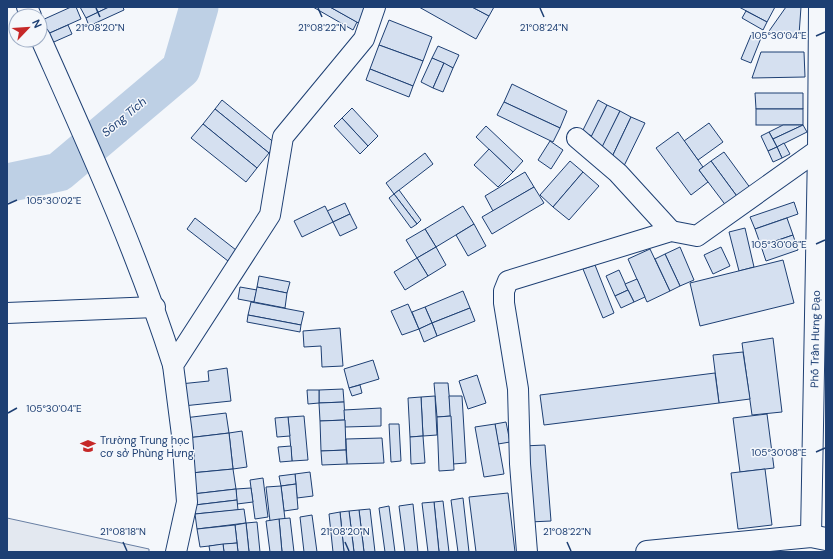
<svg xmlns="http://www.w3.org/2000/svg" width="833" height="559" font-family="'DM Sans',sans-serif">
<rect width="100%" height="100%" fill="#f4f7fb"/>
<polygon fill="#e3e8f0" stroke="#687fa3" points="7,518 149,549 149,552 7,552"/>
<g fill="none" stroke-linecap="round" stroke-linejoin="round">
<polyline stroke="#bed0e5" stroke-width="39" points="7,183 59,172 181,69 199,7"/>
</g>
<g fill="#d5e0f0" stroke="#1d3f73">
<polygon points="71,7 76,7 81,19 43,36 40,29 40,21"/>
<polygon points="80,7 109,7 86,18"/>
<polygon points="109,7 123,7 124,10 89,26 86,18"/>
<polygon points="313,7 330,7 357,22 353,30"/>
<polygon points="330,7 367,7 362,25"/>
<polygon points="419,7 472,7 489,16 476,39"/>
<polygon points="472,7 494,7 489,16"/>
<polygon points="739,7 775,7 767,22"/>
<polygon points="786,7 801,7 799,35 767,34"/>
<polygon points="746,11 767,22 763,30 742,18"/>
<polygon points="389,20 432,37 423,61 379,45"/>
<polygon points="68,25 72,34 47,45 43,36"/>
<polygon points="751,35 761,38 751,63 741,59"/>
<polygon points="379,45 423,61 413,86 370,69"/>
<polygon points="438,46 459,55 453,68 432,58"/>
<polygon points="761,52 804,52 805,77 752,78"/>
<polygon points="432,58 444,63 433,88 421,82"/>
<polygon points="444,63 453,68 443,92 433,88"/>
<polygon points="370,69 413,86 409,97 366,80"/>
<polygon points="512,84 567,111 560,128 504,102"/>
<polygon points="755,93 803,93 803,109 756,109"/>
<polygon points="222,100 276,144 269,153 215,109"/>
<polygon points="598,100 607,105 592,136 582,132"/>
<polygon points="504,102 560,128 553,142 497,115"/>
<polygon points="607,105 620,111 601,150 588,143"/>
<polygon points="352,108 378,136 368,146 342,118"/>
<polygon points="215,109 269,153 257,168 203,124"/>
<rect x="756" y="109" width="47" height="16"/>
<polygon points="620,111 631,117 611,159 599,153"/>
<polygon points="631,117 645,123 621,172 611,159"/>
<polygon points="342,118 368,146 360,154 334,126"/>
<polygon points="709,123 723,142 698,160 684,141"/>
<polygon points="203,124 257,168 246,182 191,138"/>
<polygon points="783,125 803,125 773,139 769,132"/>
<polygon points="803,125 807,132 777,147 773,139"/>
<polygon points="486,126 523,161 513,172 476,137"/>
<polygon points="678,132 703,167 699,170 708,182 691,195 656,148"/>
<polygon points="769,132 777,147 768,151 761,136"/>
<polygon points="550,141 563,150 551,169 538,160"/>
<polygon points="784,143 790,154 782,158 777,147"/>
<polygon points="777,147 782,158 773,162 768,151"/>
<polygon points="489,149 513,172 498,187 474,165"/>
<polygon points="724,152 751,189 739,199 711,161"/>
<polygon points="425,153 433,164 394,194 386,183"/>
<polygon points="570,161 583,172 553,207 540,195"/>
<polygon points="711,161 739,199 727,207 699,170"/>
<polygon points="525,172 534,187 493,211 485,196"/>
<polygon points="583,172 599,186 569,220 553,207"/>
<polygon points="534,187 544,203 492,234 482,217"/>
<polygon points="399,190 421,220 417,224 394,194"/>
<polygon points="394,194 417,224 411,228 389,198"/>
<polygon points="794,202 798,214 755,229 750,217"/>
<polygon points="345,203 350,214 333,222 327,211"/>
<polygon points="325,206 333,222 302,237 294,221"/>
<polygon points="463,206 474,224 436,247 425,229"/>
<polygon points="350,214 357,228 340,236 333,222"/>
<polygon points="195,218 236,250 228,261 187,229"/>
<polygon points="787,218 793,235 761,246 755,229"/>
<polygon points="474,224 486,246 468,256 456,235"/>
<polygon points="745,228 754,267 739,271 729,232"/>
<polygon points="425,229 436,247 417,258 406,240"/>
<polygon points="793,235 798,250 766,261 761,246"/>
<polygon points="436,247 446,265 428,276 417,258"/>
<polygon points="680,247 694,280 680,286 665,254"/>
<polygon points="721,247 730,266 713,274 704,255"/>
<polygon points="650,249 670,291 647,302 628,259"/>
<polygon points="665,254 680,286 670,291 655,259"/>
<polygon points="417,258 428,276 405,290 394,272"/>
<polygon points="783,260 794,303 700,326 690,283"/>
<polygon points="595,265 614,313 603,318 583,269"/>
<polygon points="619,270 628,290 615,296 606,276"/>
<polygon points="259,276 290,282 287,293 257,287"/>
<polygon points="637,279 645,297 634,302 625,284"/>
<polygon points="240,287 257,290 254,302 238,299"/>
<polygon points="257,287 287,293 285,308 254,302"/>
<polygon points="628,290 634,302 621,308 615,296"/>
<polygon points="463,291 470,308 432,323 425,307"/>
<polygon points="251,302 304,312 301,325 248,315"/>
<polygon points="408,304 419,329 402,335 391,311"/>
<polygon points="425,307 432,323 419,329 412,312"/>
<polygon points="470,308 475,321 437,336 432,323"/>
<polygon points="248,315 301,325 300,332 247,322"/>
<polygon points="432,323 437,336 424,342 419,329"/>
<polygon points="340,328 343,366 322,367 321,346 304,347 303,331"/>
<polygon points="773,338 782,412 752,415 742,343"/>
<polygon points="743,352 750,399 719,403 713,355"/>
<polygon points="373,360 379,379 349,388 344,369"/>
<polygon points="227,368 231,401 183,406 180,384 209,381 208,371"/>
<polygon points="715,373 719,403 544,425 540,395"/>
<polygon points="477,375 486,403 468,409 459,381"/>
<polygon points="434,383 448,383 451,416 437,417"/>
<polygon points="360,385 362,393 352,396 349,388"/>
<polygon points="343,389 344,402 319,403 319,390"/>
<polygon points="307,390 319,390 319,403 308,404"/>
<polygon points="435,396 437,435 423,436 421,397"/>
<polygon points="449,396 462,396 466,463 453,464"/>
<polygon points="421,397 423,436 410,437 408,398"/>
<polygon points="344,402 345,420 320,421 319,403"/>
<polygon points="381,408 381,426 345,427 344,410"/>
<polygon points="226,413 229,433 187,438 184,418"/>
<polygon points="767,414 774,468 740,472 733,418"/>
<polygon points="304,416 308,460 292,461 288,417"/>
<polygon points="451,416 454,470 439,471 437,417"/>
<polygon points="288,417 290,436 277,437 275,418"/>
<polygon points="345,420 346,450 321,451 320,421"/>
<polygon points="506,422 510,442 498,444 495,424"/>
<polygon points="389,424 399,424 401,461 391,462"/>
<polygon points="495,424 504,474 484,477 475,427"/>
<polygon points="242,431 247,467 233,469 229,433"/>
<polygon points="229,433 233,469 191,473 187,438"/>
<polygon points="423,436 425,463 411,464 410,437"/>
<polygon points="382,438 384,463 347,464 346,439"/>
<polygon points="545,445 551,521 529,522 523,446"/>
<polygon points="291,446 292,461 280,462 278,447"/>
<polygon points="346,450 347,464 322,465 321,451"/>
<polygon points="233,469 236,489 193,494 191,473"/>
<polygon points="765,469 772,525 738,529 731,473"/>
<polygon points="310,472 313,496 297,498 295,474"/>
<polygon points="295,474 296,484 281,486 279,476"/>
<polygon points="263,478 268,517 255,519 250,480"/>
<polygon points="296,484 298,509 284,511 281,486"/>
<polygon points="281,486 285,519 270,521 266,487"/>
<polygon points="251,488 253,502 237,504 236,489"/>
<polygon points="236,489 237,500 195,505 193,494"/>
<polygon points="508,493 515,552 476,552 469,497"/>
<polygon points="463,498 469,552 458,552 451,500"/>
<polygon points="237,500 238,510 195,514 195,505"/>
<polygon points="443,501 449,552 439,552 434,502"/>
<polygon points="434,502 439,552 428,552 422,503"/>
<polygon points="413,504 418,552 405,552 399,506"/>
<polygon points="389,506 395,552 385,552 379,508"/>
<polygon points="244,509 246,523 197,529 195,514"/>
<polygon points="370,509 375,552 364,552 359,510"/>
<polygon points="359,510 364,552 354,552 349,511"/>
<polygon points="349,511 354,552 344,552 340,512"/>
<polygon points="340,512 344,552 333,552 329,514"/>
<polygon points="312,515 317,552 304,552 300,517"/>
<polygon points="290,518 294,552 282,552 279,519"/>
<polygon points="279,519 282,552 270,552 266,521"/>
<polygon points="257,522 260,552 249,552 246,523"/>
<polygon points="246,523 249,552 238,552 235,525"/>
<polygon points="235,525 237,543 200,547 197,529"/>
<polygon points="237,543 238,552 224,552 223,544"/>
<polygon points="223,544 224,552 210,552 209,546"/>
</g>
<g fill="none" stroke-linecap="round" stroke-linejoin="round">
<g stroke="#1d3f73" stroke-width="22">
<g id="street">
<polyline points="27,7 31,16"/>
<path d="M40,37C88,145 137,252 173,365"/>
<polyline points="577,138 618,173 671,231"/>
<polyline points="7,313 155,307"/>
<polyline points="811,536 818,150 826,145"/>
<polyline points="176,552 187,502 182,435 173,365 270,215 283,137 364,39 375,7"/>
<polyline points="527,552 520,464 518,389 504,303 504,291 508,281 671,231 697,236 818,150 819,7"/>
</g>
</g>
<g stroke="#1d3f73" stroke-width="24">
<polyline id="secondary" points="647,552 811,536 826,539"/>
</g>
<use href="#street" stroke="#f4f7fb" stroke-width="20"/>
<use href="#secondary" stroke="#f4f7fb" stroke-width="22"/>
</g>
<path fill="none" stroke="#1d3f73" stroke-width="1.5" d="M96,8L100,17M318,8L322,17M540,8L544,17M816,36L825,32M8,204L17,200M816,244L825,240M8,413L17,408M816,452L825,448M123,542L127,551M345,542L349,551M567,542L571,551"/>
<defs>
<g id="school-bare" transform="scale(1.2)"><path d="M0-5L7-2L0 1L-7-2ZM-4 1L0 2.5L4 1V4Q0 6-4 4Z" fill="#c62828" stroke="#f4f7fb" stroke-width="2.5" paint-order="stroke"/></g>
</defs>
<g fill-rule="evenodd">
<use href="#school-bare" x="88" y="446"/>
</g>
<g text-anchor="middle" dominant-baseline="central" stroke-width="3" stroke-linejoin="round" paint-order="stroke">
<g font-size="11" fill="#1d3f73" stroke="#f4f7fb">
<text transform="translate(815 339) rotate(-89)">Phố Trần Hưng Đạo</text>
</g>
<g font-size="11" fill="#1d3f73" stroke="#f4f7fb" text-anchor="start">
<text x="100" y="440">Trường Trung học<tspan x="100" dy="13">cơ sở Phùng Hưng</tspan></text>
</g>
<g font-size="12" font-style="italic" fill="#1d3f73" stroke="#f4f7fb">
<text transform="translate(124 117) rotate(-40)">Sông Tích</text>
</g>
</g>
<g font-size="10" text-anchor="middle" fill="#1d3f73" stroke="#f4f7fb" stroke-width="3" stroke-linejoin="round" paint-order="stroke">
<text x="100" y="31">21°08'20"N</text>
<text x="322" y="31">21°08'22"N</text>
<text x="544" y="31">21°08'24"N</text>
<text x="779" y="39">105°30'04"E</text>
<text x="54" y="204">105°30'02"E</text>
<text x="779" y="248">105°30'06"E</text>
<text x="54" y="412">105°30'04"E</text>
<text x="779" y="456">105°30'08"E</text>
<text x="345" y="535">21°08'20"N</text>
<text x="123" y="535">21°08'18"N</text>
<text x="567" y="535">21°08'22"N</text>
</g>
<rect width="833" height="559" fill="none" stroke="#1d3f73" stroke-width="16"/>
<g transform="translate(28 28) rotate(65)"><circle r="19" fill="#f4f7fb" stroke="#9eadc5"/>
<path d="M0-3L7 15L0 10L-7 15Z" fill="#c62828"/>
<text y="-6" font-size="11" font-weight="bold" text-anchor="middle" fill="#1d3f73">N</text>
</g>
</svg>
